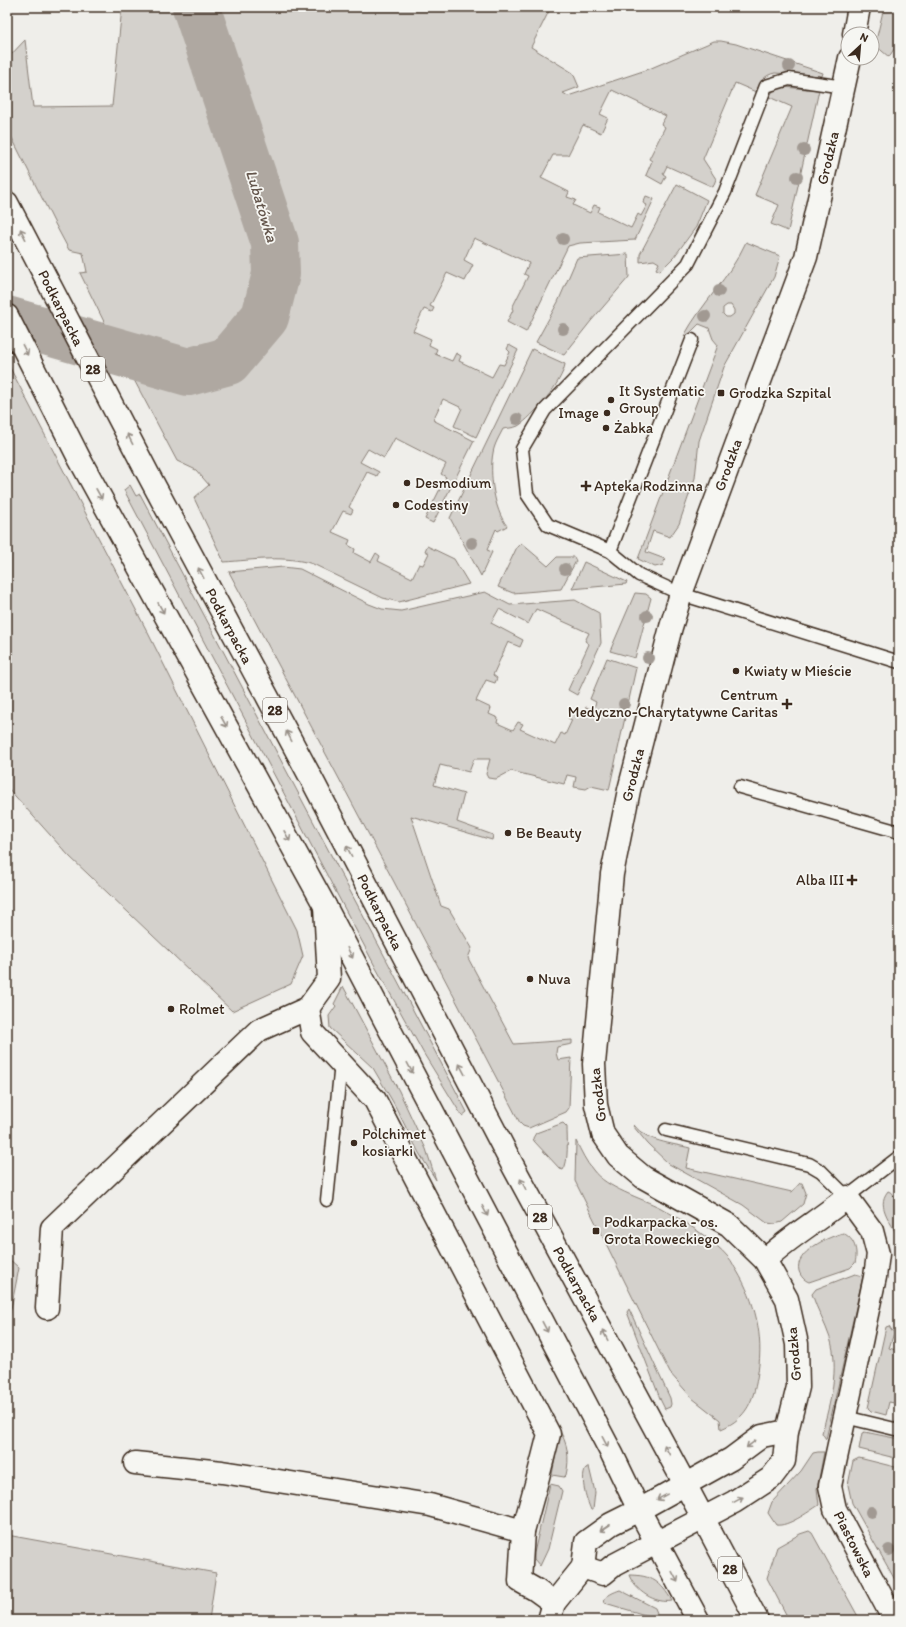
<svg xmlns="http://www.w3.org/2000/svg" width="906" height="1627" font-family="Itim,sans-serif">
<rect width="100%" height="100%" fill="#efeeea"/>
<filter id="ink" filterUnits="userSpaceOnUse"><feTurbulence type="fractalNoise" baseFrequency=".025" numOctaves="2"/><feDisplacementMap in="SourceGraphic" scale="8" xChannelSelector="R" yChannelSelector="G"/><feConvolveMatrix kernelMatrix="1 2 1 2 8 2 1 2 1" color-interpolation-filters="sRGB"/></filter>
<g filter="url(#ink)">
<g fill="#d4d1cc" stroke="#887e75" fill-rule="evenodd">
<path d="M122,7H551L531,47L573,73L579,87L563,93L568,96L649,69L714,41H721L736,44L823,73L822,76L775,73C764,75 760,82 756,92L735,83L703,159L716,179L713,187L667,166L663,174L666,176L662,184L646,175L652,161L649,159L665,127L661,124L666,116L612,90L600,114L608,118L601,133L583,125L568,155H553L541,178L569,192L567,197L576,200L573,205L590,213L594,205L600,207L598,212L631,228L638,214L641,216L647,205L643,203L646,196L654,199L635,240L580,243L568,246L526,332L507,322L513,310L512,308L528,276L524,274L529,263L474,238L464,260L473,265L465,281L447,273L430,306L434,308L432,312L424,309L413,331L431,339L429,345L437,349L435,354L452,361L456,353L461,356L459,361L492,377L499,364L504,365L510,352L507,349L509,345L518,350L476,437L454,426L462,408L443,399L433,420L474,441L433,523L425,519L446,477L441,474L446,464L395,438L384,458L368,449L360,462L379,472L377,476L367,472L349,507L353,510L351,514L343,511L332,532L350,540L348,545L355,549L354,553L371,562L376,553L380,556L378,561L412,578L419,564L423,565L429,553L425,551L427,546L454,559L469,584L399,602L383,598L313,564C284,555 254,560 224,562L194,498L209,485L196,470L177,461L114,342L80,273L87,272L83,253L69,250L53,220L7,128V59L25,40L33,107L112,106Z"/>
<polygon points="884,7 899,7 899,41 889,57 875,45"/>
<polygon points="784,87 819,90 788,231 771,224 779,205 755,195 792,107 769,97 774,90"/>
<polygon points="677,184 707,200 696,227 674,257 660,271 656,269 659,263 654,260 640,262 640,254"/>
<path d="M746,242L780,256L774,277L724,367L699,441L695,478L679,524L670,537L653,531L646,552L665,559L663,565L655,567L638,559L718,345L713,339L709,328L699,324L686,337L684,336C702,303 730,277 746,242ZM727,305H731L734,310V314L730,317H726L723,314V308Z"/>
<polygon points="628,254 629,277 591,321 564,355 536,342 558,302 577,258"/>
<path d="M532,349L565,364C563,381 533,417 518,426C514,428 508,428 503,429C499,437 494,445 493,453C489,473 494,510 507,526L498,531L496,529L487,550L492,552L481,576L450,518Z"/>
<polygon points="7,362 148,633 297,930 303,956 291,984 232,1011 69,856 7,787"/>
<polygon points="130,485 136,496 140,494 467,1112 462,1116 424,1054 376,968 124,490"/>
<polygon points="521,543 548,566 557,557 574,557 576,561 561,589 513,593 498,587 517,547"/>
<polygon points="584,562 627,582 626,584 572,589"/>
<polygon points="283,567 300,569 369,604 382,609 401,611 485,592 510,605 575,600 599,613 601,643 577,695 568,690 589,644 585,641 589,633 536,609 528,624 499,609 491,623 523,640 520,647 508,642 493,675 497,678 495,683 486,680 476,701 491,708 489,714 498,718 497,723 513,730 518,722 523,724 520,729 555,745 561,733 565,735 572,720 568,718 571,712 582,716 586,707 593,710 596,702 590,699 607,658 636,668 609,790 591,786 586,789 574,787 576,777 567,775 564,784 511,771 496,779 488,778 486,774 490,759 474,759 469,772 440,765 434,785 464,794 457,822 493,835 492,840 411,816 441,906 449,909 472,948 468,958 514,1044 572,1040 572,1044 557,1047 556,1053 558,1060 571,1058 569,1108 566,1112 529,1128 523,1126 520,1123 393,880 229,572"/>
<polygon points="635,593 646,594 651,598 635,658 610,651"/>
<polygon points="343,986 399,1091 426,1149 436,1180 419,1153 393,1102 373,1068 330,1028 329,1016 336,1006 334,1004"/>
<path d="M563,1123L567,1127C567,1137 569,1163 563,1170L560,1169L534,1141L533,1138L536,1133Z"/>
<path d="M634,1125C647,1142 671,1143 690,1148L686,1168L792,1192L800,1183H802L806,1193L803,1204L782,1222L775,1224L767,1223L743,1205L669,1164L648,1144L633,1126Z"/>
<path d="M576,1141C581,1151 586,1162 593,1170C606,1188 641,1198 661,1208C682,1220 713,1239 729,1258C732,1261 734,1267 737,1271C755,1301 764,1336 758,1372C754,1399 748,1418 721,1429L720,1420L692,1398L670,1373L575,1181Z"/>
<path d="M888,1191C901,1195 899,1230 899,1242C895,1224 874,1208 888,1191Z"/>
<path d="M843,1233C855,1239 858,1251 855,1263L850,1268L809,1282C804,1280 801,1277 799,1271C794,1252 828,1237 843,1233Z"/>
<polygon points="7,1257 19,1268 7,1329"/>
<path d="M855,1274L863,1276L826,1439L822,1433C830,1403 840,1369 830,1338C825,1323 817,1310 812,1294L816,1289Z"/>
<polygon points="629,1309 670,1398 671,1404 670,1407 665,1409 661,1401 627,1312"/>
<polygon points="889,1326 894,1333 889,1348 899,1351 899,1404 889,1402 886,1415 871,1411 868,1408 886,1327"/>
<path d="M558,1428C568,1443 570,1458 566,1475L564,1477L552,1475L558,1442Z"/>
<polygon points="865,1432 899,1439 899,1459 859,1449 862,1433"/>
<path d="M818,1452H824L817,1489L819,1505C808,1512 788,1527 776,1525L768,1513L772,1502L801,1471L813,1453Z"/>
<polygon points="859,1458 899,1468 899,1587 852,1503 848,1485 853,1461"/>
<path d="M587,1467H589L595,1492L593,1510H591C586,1498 579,1477 587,1467Z"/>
<polygon points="550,1484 559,1486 562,1491 548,1549 540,1566 534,1559 534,1553"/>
<polygon points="809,1531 812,1533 860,1620 789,1620 767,1578 777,1547 800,1534"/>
<polygon points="7,1535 216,1573 209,1620 7,1620"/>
<path d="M629,1575C652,1575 661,1582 672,1601C655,1604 635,1591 629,1575Z"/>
<path d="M620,1590L655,1608L657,1613L652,1617L605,1603L604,1600C607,1595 614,1592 620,1590Z"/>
</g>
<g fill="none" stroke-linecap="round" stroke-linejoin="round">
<polyline stroke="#afa8a1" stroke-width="48" points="7,320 188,372 228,361 265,317 276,274 275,243 196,7"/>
<g stroke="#3b2a1e" stroke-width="15">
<g id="lane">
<polyline points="844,87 789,79 766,86 725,192 688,264 545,410 522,449 527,494 548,525 610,551 639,575 681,594 899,662"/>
<polyline points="610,551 692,340"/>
<polyline points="740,787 899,832"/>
<polyline points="666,1130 809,1164 821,1171 847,1197 899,1157"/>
<polyline points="327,1200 341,1063"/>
<polyline points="845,1417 899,1430"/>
</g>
</g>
<g stroke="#3b2a1e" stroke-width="25">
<g id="street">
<polyline points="308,1008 312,1032 375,1100 549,1434 538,1477 523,1531 520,1581 536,1590 554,1603"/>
<path d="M765,1260C790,1236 821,1219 847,1197L872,1231L878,1254L875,1277L830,1486L835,1509L894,1620"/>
<polyline points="47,1308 52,1228 259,1030 308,1008 329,979 325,906"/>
<polyline points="135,1463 222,1472 430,1505 523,1531"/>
</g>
</g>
<g stroke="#3b2a1e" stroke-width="25">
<g id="secondary">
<polyline points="854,34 859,7"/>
<polyline points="583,1567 603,1574 614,1565 734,1502 771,1478 784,1461 787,1431 798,1387 797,1344 787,1299 765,1260 729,1225 643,1177 618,1156 603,1134 596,1105 594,1064 612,874 629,790 671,627 681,594 806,257 850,58"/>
<polyline points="583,1567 586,1542 611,1524 639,1510 731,1459 762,1436 787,1431"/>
<polyline points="549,1620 554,1603 583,1567"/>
</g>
</g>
<g stroke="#3b2a1e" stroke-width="25">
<g id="primary">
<polyline points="7,203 148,474 310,776 513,1166 685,1484 757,1620"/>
<polyline points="7,316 80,460 325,906 612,1454 639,1510 698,1620"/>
</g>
</g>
<use href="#lane" stroke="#f6f6f2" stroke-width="12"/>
<use href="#street" stroke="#f6f6f2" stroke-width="22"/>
<use href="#secondary" stroke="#f6f6f2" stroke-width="22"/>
<use href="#primary" stroke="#f6f6f2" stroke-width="22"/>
</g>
<g fill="#a19992">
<circle cx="789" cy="66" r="6"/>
<circle cx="804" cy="150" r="6"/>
<circle cx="797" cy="177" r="6"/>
<circle cx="563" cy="239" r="6"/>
<circle cx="719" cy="291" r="6"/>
<circle cx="705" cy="316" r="6"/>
<circle cx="563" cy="329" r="6"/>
<circle cx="517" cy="419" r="6"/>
<circle cx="472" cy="543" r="6"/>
<circle cx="565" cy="569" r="6"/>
<circle cx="647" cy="616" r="6"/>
<circle cx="648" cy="658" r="6"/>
<circle cx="624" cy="704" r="6"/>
<circle cx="871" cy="1512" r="6"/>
<circle cx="889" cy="1550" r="6"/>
</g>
<defs><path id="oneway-shaft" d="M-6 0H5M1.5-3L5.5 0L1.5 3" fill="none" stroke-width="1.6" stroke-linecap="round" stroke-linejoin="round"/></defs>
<g stroke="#989088">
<use href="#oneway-shaft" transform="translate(23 234) rotate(-117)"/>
<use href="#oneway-shaft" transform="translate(25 350) rotate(63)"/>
<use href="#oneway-shaft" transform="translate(130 439) rotate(-117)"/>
<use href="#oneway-shaft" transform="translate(99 494) rotate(61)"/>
<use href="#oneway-shaft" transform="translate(201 573) rotate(-118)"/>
<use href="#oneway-shaft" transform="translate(161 608) rotate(61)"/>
<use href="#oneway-shaft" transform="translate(224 722) rotate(61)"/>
<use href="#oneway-shaft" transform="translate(289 736) rotate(-118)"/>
<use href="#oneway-shaft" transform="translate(287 836) rotate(61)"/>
<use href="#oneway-shaft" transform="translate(349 851) rotate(-117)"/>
<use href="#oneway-shaft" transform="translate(350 953) rotate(62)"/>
<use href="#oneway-shaft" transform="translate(410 1068) rotate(62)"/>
<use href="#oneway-shaft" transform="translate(462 1069) rotate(-118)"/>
<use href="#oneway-shaft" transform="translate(523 1184) rotate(-118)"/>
<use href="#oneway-shaft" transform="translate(485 1211) rotate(62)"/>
<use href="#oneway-shaft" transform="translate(545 1327) rotate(62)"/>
<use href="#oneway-shaft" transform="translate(605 1335) rotate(-118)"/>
<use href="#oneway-shaft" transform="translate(605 1442) rotate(62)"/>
<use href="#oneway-shaft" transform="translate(751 1444) rotate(142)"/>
<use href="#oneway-shaft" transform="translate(667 1450) rotate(-118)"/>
<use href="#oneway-shaft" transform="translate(662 1497) rotate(151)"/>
<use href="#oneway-shaft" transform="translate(738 1500) rotate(-29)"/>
<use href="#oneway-shaft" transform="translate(605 1528) rotate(147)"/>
<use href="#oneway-shaft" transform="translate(675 1577) rotate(62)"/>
</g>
</g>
<g fill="#3b2a1e" stroke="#f6f6f2" stroke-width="1.5">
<rect x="717" y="389" width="8" height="8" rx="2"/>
<circle cx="611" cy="400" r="4"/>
<circle cx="607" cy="413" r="4"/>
<circle cx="606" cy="428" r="4"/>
<circle cx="407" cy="483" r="4"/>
<path d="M584 480h4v4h4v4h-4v4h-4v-4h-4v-4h4z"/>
<circle cx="396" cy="505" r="4"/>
<circle cx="736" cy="671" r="4"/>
<path d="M785 698h4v4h4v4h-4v4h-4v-4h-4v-4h4z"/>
<circle cx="508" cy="833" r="4"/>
<path d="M850 874h4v4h4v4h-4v4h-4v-4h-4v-4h4z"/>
<circle cx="530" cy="979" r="4"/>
<circle cx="171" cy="1009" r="4"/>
<circle cx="354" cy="1143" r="4"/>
<rect x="592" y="1227" width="8" height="8" rx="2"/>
</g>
<g text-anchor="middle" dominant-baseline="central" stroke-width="3.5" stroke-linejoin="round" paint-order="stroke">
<g fill="#f6f6f2" stroke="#73675e" stroke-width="1">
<rect x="81" y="357" width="24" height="24" rx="3"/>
<rect x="263" y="698" width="24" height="24" rx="3"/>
<rect x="528" y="1205" width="24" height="24" rx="3"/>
<rect x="718" y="1557" width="24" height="24" rx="3"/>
</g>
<g font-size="14" font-weight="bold" fill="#3b2a1e">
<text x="93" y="369">28</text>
<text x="275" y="710">28</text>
<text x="540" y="1217">28</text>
<text x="730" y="1569">28</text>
</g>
<g font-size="15" fill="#3b2a1e" stroke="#f6f6f2">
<text transform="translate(828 158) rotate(-77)">Grodzka</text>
<text transform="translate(61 308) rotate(63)">Podkarpacka</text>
<text transform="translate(728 465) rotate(-70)">Grodzka</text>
<text transform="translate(229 626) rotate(62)">Podkarpacka</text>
<text transform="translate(633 775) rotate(-76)">Grodzka</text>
<text transform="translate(380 912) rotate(63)">Podkarpacka</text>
<text transform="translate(598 1095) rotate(-97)">Grodzka</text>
<text transform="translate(577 1284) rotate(61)">Podkarpacka</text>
<text transform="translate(794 1354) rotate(-95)">Grodzka</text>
<text transform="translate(854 1544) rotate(63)">Piastowska</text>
</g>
<g font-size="15" fill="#3b2a1e" stroke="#f6f6f2" text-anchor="start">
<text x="619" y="391">It Systematic<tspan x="619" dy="17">Group</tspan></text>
<text x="729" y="393">Grodzka Szpital</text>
<text x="599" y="413" text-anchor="end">Image</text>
<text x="614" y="428">Żabka</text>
<text x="415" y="483">Desmodium</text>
<text x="594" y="486">Apteka Rodzinna</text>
<text x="404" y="505">Codestiny</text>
<text x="744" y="671">Kwiaty w Mieście</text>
<text x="778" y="695" text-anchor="end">Centrum<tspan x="778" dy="17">Medyczno-Charytatywne Caritas</tspan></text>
<text x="516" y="833">Be Beauty</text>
<text x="844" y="880" text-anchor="end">Alba III</text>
<text x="538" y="979">Nuva</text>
<text x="179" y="1009">Rolmet</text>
<text x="362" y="1134">Polchimet<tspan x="362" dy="17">kosiarki</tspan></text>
<text x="604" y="1222">Podkarpacka - os.<tspan x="604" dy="17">Grota Roweckiego</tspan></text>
</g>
<g font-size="16" font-style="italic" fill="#64564c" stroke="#f6f6f2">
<text transform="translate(262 206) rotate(73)">Lubatówka</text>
</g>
</g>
<rect width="906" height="1627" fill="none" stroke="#f6f6f2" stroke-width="24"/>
<rect x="12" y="12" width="882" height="1603" fill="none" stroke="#3b2a1e" stroke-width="1.5" filter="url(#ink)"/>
<g transform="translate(860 46) rotate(26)"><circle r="19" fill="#f6f6f2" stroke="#aba49d"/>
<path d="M0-3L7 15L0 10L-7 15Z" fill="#3b2a1e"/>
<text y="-6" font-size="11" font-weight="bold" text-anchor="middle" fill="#3b2a1e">N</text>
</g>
</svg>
